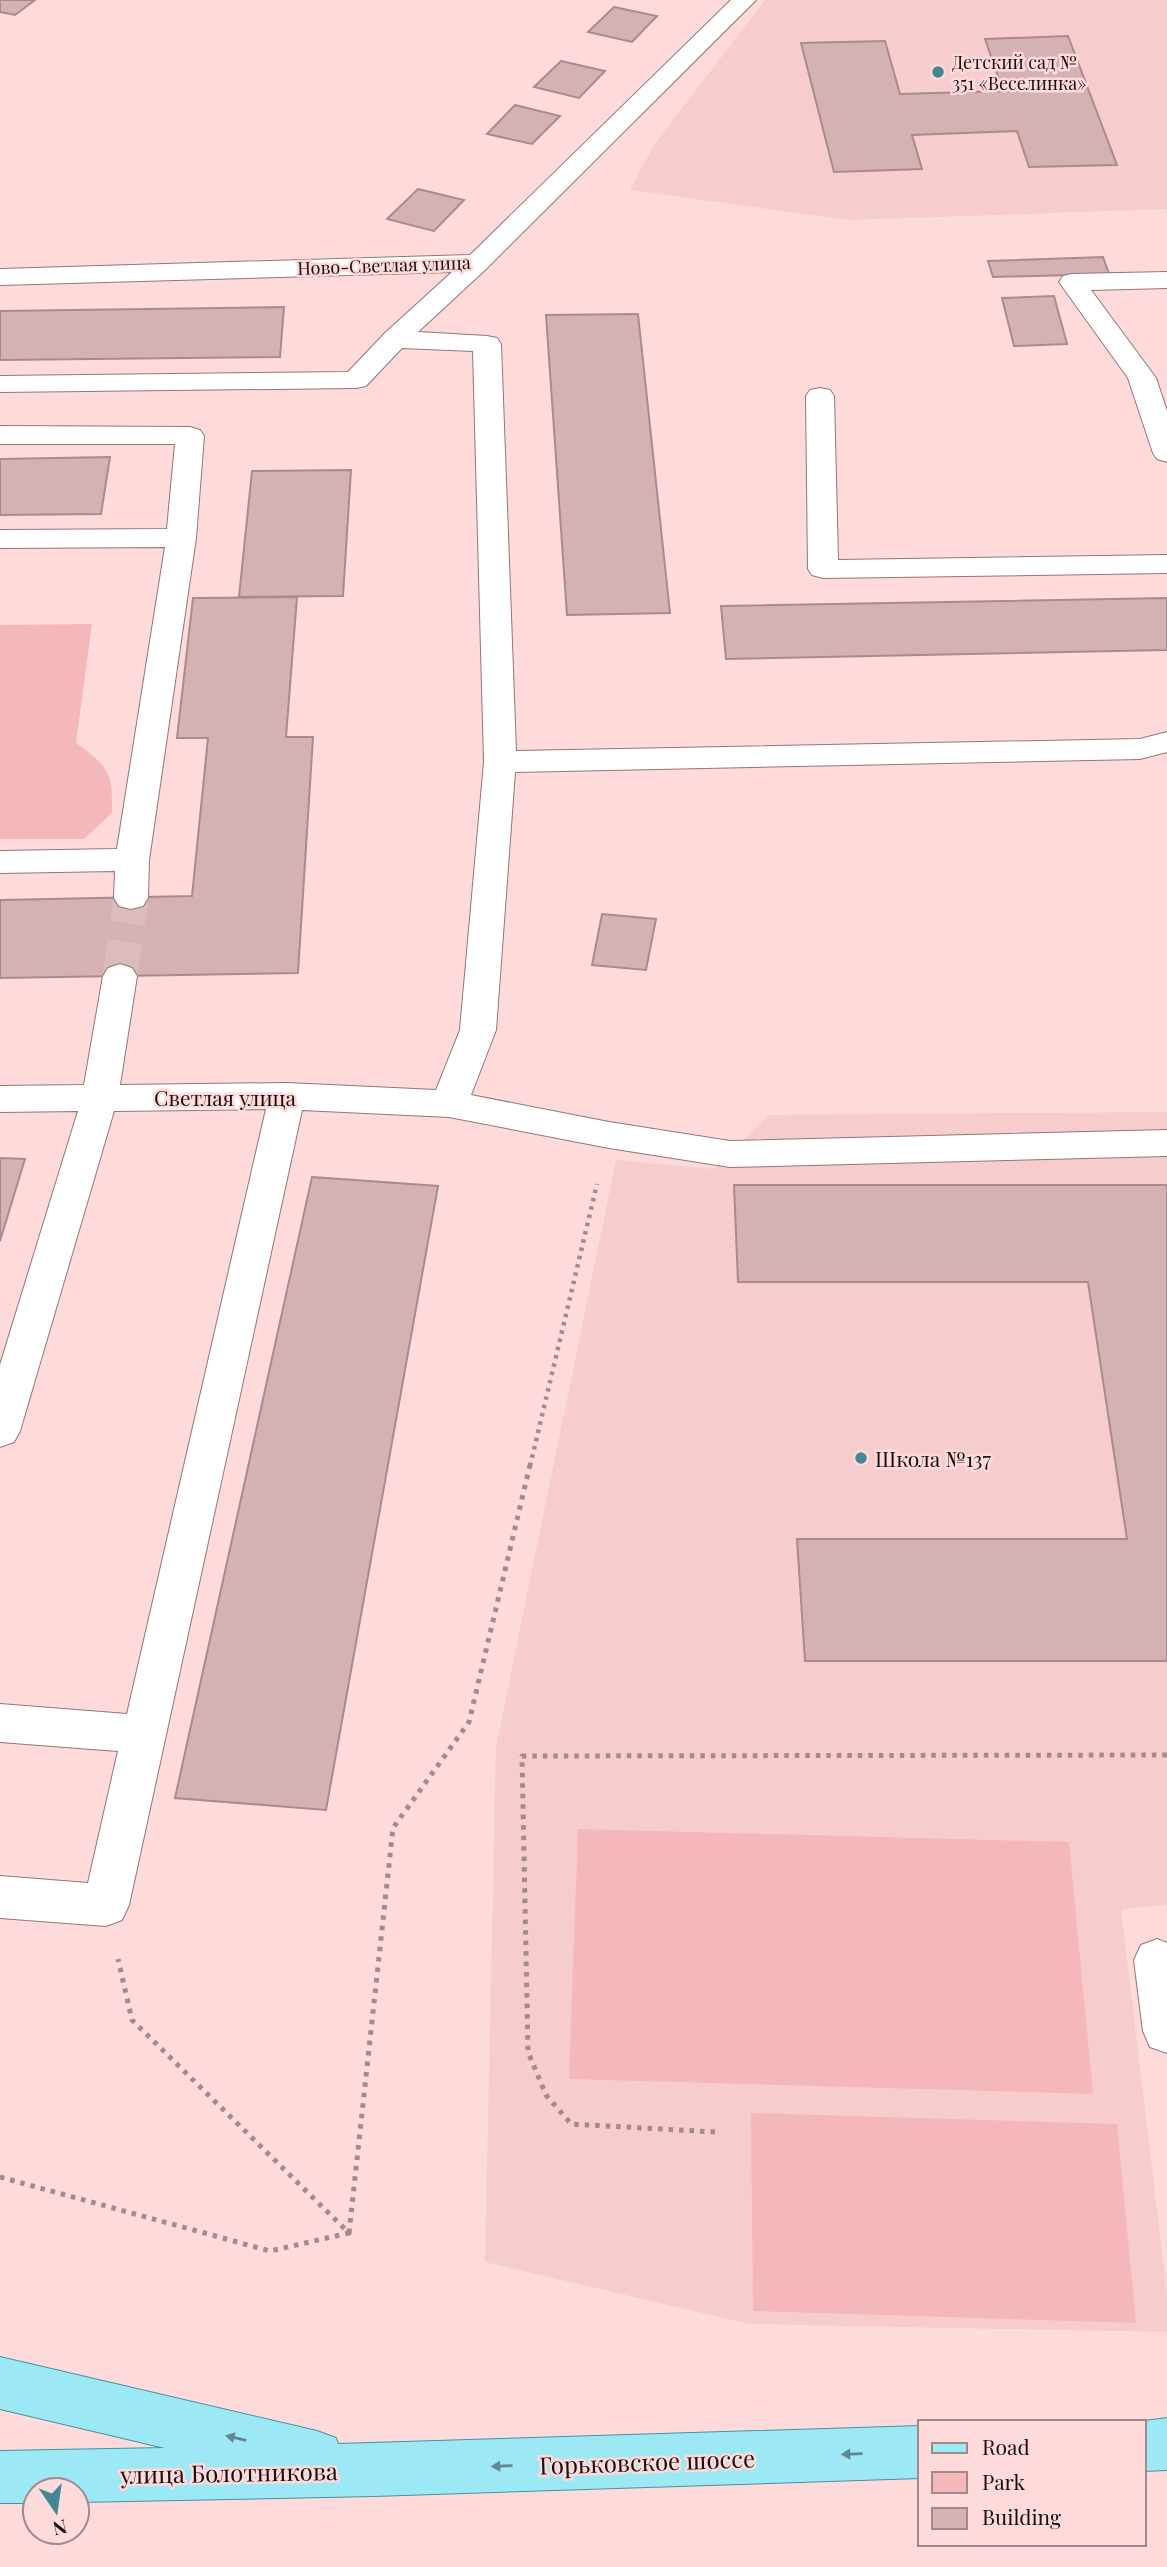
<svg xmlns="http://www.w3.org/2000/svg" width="1167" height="2567" font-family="'Playfair Display',serif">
<rect width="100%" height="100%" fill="#fedadb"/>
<g fill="#f7cccd">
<polygon points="765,0 1167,0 1167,209 848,220 630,190 654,145"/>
<polygon points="1167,1112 1167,1905 1121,1909 1167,2294 1167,2332 749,2324 485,2262 496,1746 616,1160 714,1169 769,1115"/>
</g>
<g fill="#f4b8ba">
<path d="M92,624L76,743C109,766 113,774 112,813L84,839H0V625Z"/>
<polygon points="578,1829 1069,1842 1093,2094 569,2079"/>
<polygon points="751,2113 1117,2124 1136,2323 753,2311"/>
</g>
<g fill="#d4b1b2" stroke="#ab8a8b" stroke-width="2">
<polygon points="0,0 35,0 15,15 0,12"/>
<polygon points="614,7 657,16 632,42 588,32"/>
<polygon points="1068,36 1117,165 1029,167 1017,131 912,135 922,169 834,172 801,43 885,41 900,94 1003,91 985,39"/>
<polygon points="561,61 605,71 579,98 534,87"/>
<polygon points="515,105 560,116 532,144 487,134"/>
<polygon points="418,189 464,200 434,231 387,219"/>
<polygon points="1103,257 1109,274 993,277 988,261"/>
<polygon points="1054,296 1067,344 1014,346 1002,298"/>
<polygon points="284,307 280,357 0,360 0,311"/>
<polygon points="638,314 670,613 567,615 546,315"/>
<polygon points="110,457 101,514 0,515 0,459"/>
<polygon points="351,470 343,596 239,597 252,471"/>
<polygon points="297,597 286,737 313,737 298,973 0,978 0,900 192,896 208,738 177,738 193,598"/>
<polygon points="1167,598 1167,650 726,659 721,606"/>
<polygon points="602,914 656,919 646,970 592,965"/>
<polygon points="0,1158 25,1159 0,1241"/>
<polygon points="312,1177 438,1186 326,1810 175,1798"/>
<polygon points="734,1185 1167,1185 1167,1661 805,1661 797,1539 1127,1539 1088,1282 738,1282"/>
</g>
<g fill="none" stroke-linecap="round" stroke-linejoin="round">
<polyline stroke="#dcbbbc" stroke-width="35" stroke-dasharray="35 18" stroke-linecap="butt" points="120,976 131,898"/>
<g stroke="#957576" stroke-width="2">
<g id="minor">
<polygon points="731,0 756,0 486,269 418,332 487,336 497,338 501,344 516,751 1140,739 1167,732 1167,752 1140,759 515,772 496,1030 471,1095 609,1122 730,1141 1167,1130 1167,1156 730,1167 609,1148 449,1117 302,1110 129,1905 122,1920 106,1926 0,1918 0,1876 88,1883 118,1751 0,1742 0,1704 127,1714 266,1109 114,1111 20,1431 14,1442 0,1447 0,1365 78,1111 0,1112 0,1086 84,1085 103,976 108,968 120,964 132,968 137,976 120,1085 287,1083 436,1090 460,1030 484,762 473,351 402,348 366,386 356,388 0,392 0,376 348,372 385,333 452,272 0,285 0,269 470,255"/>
<polygon points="1167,272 1167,288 1091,290 1156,378 1167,411 1167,462 1157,459 1153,453 1128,378 1059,282 1063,276 1072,274"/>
<polygon points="820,388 830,390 834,396 838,560 1167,555 1167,573 823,578 812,575 808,569 806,396 810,390"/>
<polygon points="0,426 190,427 200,430 204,436 196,538 149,860 148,898 143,906 131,909 119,906 114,898 115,871 0,873 0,851 117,849 165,547 0,548 0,530 167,529 175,444 0,444"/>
<polygon points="1157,1939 1167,1943 1167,2053 1150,2047 1143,2031 1134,1960 1141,1945"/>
</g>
</g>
<g stroke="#4493a1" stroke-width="2">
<g id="major">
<polygon points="0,2357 317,2431 336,2438 338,2444 920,2426 920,2478 374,2496 77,2502 77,2490 35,2490 35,2503 0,2503 0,2451 165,2448 0,2409"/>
<polygon points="1167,2418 1167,2470 1144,2471 1144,2422 1137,2422"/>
</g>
</g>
<polyline stroke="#a58a8b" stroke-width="4.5" stroke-dasharray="3.5 5" stroke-linecap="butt" points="530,1466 597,1184"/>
<g stroke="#a58a8b" stroke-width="5" stroke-dasharray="4.5 6" stroke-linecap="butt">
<polyline points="715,2132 571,2124 546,2095 528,2052 522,1756 1167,1755"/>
<polyline points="0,2177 270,2251 349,2233 132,2020 118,1959"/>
<polyline points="349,2233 393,1828 469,1722 530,1465"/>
</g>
<use href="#minor" fill="#fff" fill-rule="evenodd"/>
<use href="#major" fill="#9ce9f5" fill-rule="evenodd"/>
</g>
<defs><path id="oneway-solid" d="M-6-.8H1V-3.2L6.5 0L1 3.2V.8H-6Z" transform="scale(1.75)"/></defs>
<g fill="#62868e">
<use href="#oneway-solid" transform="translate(236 2438) rotate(-167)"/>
<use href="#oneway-solid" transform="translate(852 2454) rotate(178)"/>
<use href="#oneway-solid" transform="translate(502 2466) rotate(178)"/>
</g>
<g fill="#428793" stroke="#fedadb" stroke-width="2.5">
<circle cx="938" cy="72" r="7"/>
<circle cx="861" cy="1458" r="7"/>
</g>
<g text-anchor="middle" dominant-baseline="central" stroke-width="5" stroke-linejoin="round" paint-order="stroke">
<g font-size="18" fill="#1a0e0f" stroke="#fedadb" text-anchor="start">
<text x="952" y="62">Детский сад №<tspan x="952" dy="21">351 «Веселинка»</tspan></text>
</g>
<g font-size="18" fill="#1a0e0f" stroke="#fedadb">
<text transform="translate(384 265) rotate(-2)">Ново-Светлая улица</text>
</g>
<g font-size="21" fill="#1a0e0f" stroke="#fedadb">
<text x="225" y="1097">Светлая улица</text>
</g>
<g font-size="21" fill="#1a0e0f" stroke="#fedadb" text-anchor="start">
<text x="875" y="1458">Школа №137</text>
</g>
<g font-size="24" fill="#1a0e0f" stroke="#fedadb">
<text transform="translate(647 2461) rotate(-2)">Горьковское шоссе</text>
<text transform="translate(229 2472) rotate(-1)">улица Болотникова</text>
</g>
</g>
<rect x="918" y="2420" width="228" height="126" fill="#fedadb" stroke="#a38889" stroke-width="2"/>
<rect x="932" y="2443" width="35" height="10" fill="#9ce9f5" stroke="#a38889" stroke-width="2"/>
<text x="982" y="2455" font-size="21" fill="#1a0e0f">Road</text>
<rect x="932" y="2472" width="35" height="21" fill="#f4b8ba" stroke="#a38889" stroke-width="2"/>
<text x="982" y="2490" font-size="21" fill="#1a0e0f">Park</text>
<rect x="932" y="2508" width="35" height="21" fill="#d4b1b2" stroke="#a38889" stroke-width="2"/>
<text x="982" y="2525" font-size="21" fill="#1a0e0f">Building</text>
<g transform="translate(56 2511) rotate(167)"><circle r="33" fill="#fedadb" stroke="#a38889" stroke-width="2"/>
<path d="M0-5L12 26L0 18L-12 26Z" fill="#428793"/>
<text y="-10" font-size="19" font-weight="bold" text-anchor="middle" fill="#1a0e0f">N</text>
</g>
</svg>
